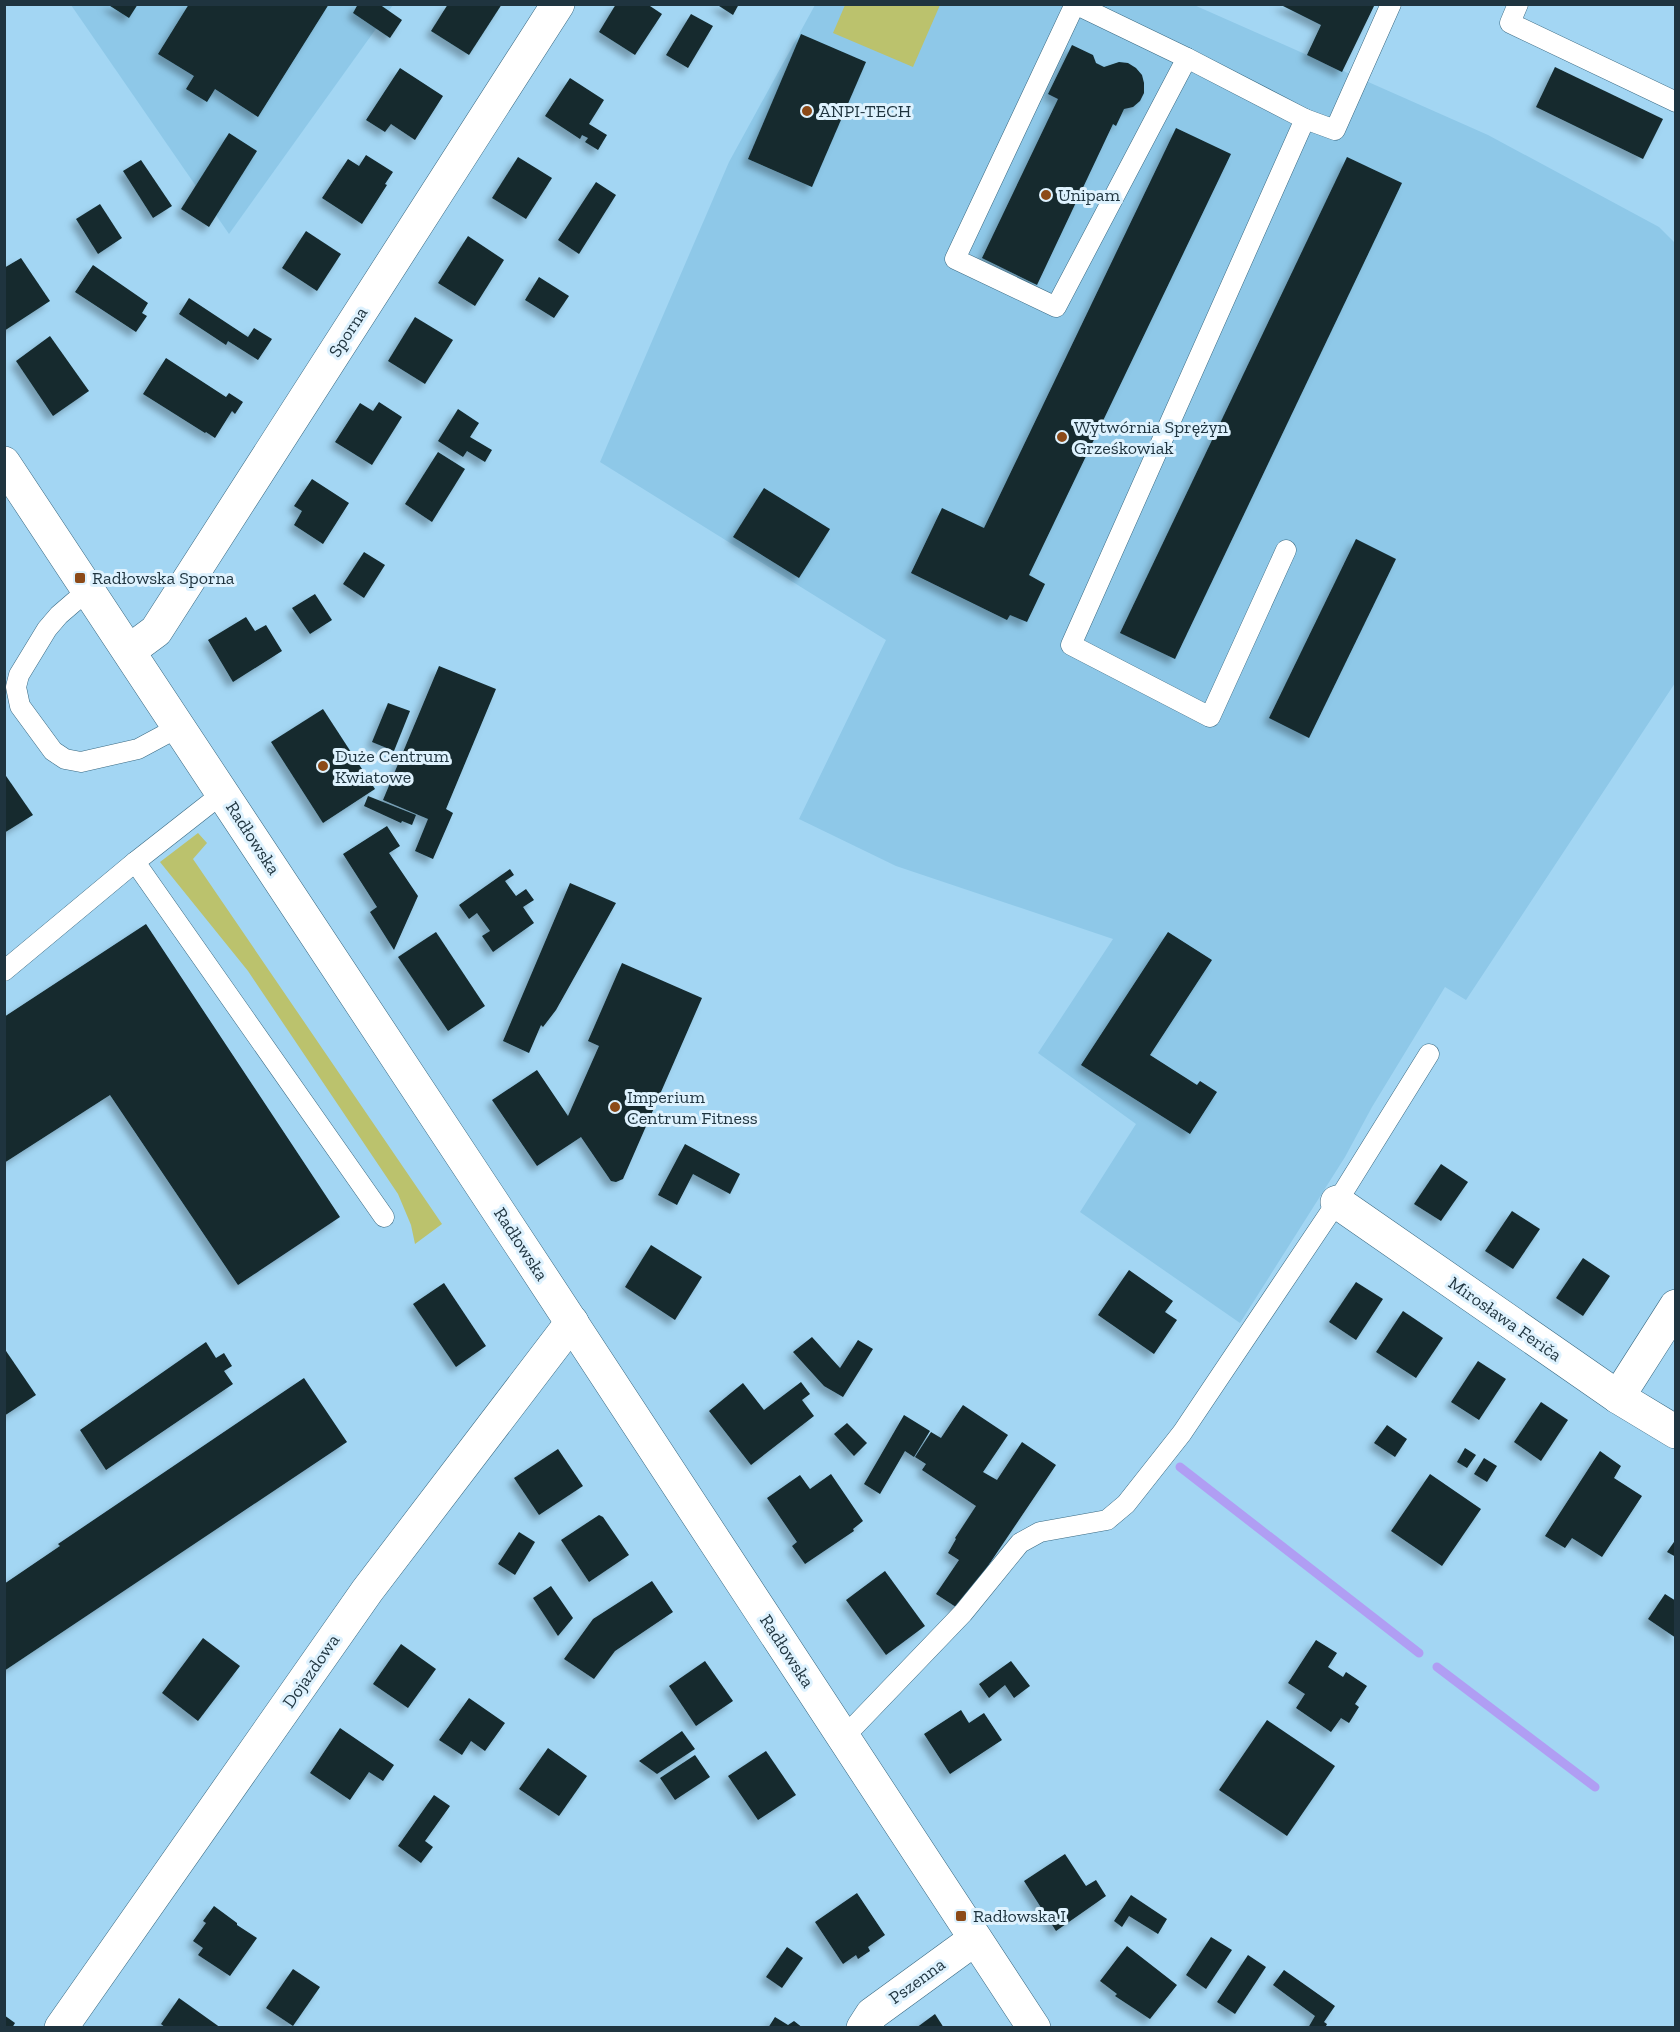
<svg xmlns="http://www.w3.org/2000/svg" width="1680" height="2032" font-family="'Zilla Slab',serif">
<defs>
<filter id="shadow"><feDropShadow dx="-5.5" dy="5.5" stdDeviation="3" flood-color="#0004"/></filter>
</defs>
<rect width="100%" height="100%" fill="#a3d6f3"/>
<g fill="#8ec8e8">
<polygon points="71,5 393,5 229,234"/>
<polygon points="815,5 1194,5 1488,135 1659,227 1675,243 1676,337 1674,339 1676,341 1675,683 1466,1000 1445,987 1372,1107 1345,1157 1240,1323 1080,1212 1136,1124 1038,1053 1113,939 896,866 799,819 886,640 600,462 729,162"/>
</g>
<g fill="#bbc26d">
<polygon points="845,5 845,4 940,5 913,67 833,33"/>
<polygon points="198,833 207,843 193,859 442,1224 415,1244 411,1225 398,1194 248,971 160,862"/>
</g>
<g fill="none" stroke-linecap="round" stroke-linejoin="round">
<g stroke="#b09ef3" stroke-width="9">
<polyline points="1180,1467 1419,1653"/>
<polyline points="1437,1667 1595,1787"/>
</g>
</g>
<g fill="#132a2f" filter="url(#shadow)">
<polygon points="107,4 138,4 129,18"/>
<polygon points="189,4 329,4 258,117 215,89 207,102 186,89 194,76 158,54"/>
<polygon points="358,4 379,4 402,20 390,38 353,13"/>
<polygon points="448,4 502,4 469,55 431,31"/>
<polygon points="616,4 647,4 662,14 635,55 599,32"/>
<polygon points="716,4 739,4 733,15"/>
<polygon points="1279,4 1375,4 1342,72 1307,55 1321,25"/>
<polygon points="691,14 713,26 688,68 666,55"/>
<polygon points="801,34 866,62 812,187 748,159"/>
<polygon points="1072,45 1093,55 1096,63 1104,67 1119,62 1128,63 1136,68 1142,75 1144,83 1144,93 1140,101 1133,107 1124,109 1116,126 1113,124 1037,285 982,258 1058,99 1048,94"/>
<polygon points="1555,67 1663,119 1643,159 1536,107"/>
<polygon points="400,68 443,96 415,140 391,124 385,132 366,120"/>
<polygon points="570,78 604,100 589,124 607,135 598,150 585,142 588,138 582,135 580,139 545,116"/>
<polygon points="1176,128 1231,154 1029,575 1045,584 1027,622 1010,615 1007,620 911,573 942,508 984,528"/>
<polygon points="229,133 257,151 209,227 181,209"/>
<polygon points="366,155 393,172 385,184 387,185 362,224 322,198 348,159 359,166"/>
<polygon points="518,157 552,178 526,219 492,198"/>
<polygon points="1347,157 1402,183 1175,659 1120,633"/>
<polygon points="141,160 172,206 153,218 123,171"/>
<polygon points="596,182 616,195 579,254 558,240"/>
<polygon points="100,204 122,238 98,254 76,219"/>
<polygon points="306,231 341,254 317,291 282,268"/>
<polygon points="468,236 504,260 475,306 438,283"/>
<polygon points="21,258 50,301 4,331 4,268"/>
<polygon points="93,265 148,303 142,313 147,316 136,332 75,292"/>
<polygon points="539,277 569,296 554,318 525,300"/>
<polygon points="189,298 248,337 254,328 272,339 258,360 228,341 226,345 179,314"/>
<polygon points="415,317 453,340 425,384 388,361"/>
<polygon points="50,336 89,391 53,416 16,361"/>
<polygon points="166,358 226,397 229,393 243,402 235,414 232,411 215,438 206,432 205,433 143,394"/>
<polygon points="379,402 402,417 372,465 335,442 360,403 373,411"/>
<polygon points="458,409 479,423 470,437 492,450 485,462 467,451 463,457 438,441"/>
<polygon points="438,452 465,469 432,522 405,504"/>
<polygon points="312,479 349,503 323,544 294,525 302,511 294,506"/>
<polygon points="764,488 830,529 799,578 733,537"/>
<polygon points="1356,539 1396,559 1309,738 1269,718"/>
<polygon points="364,552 385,565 364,598 343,584"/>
<polygon points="315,594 332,620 310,634 292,608"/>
<polygon points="246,617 255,631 266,625 282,651 233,682 208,640"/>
<polygon points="439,666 496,689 446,809 453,813 433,859 415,851 428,819 383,800"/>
<polygon points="388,703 410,711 394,751 372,742"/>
<polygon points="323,709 375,789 323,823 271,742"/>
<polygon points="4,773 33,815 4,833"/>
<polygon points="368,796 416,815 412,825 402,821 401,823 364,806"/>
<polygon points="387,826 400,846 389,853 418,896 394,950 370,912 377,907 343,854"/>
<polygon points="510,869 514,875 505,881 516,896 526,889 534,900 523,907 534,923 493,952 482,936 490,931 477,913 469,919 459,905"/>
<polygon points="570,883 616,903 556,1010 543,1027 541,1025 529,1053 503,1041"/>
<polygon points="146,924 340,1217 238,1285 110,1095 4,1163 4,1017"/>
<polygon points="436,932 485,1006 448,1031 398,957"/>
<polygon points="1168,932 1212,960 1150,1055 1197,1085 1200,1081 1217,1092 1190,1134 1081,1065"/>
<polygon points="622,963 702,998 623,1179 616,1182 611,1181 581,1137 537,1166 492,1100 537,1070 568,1116 599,1046 588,1041"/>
<polygon points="685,1144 740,1174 730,1194 693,1174 677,1205 658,1195"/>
<polygon points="1441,1164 1468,1182 1441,1221 1414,1204"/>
<polygon points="1512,1211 1540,1229 1513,1269 1485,1251"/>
<polygon points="651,1245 702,1277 675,1320 625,1287"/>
<polygon points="1583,1258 1610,1276 1583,1316 1556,1298"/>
<polygon points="1129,1270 1173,1301 1165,1312 1177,1320 1154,1354 1098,1315"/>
<polygon points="1356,1282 1383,1299 1356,1340 1329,1322"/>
<polygon points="444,1283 486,1346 456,1367 413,1304"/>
<polygon points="1403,1311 1443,1338 1416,1378 1376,1352"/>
<polygon points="812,1337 840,1368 858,1340 873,1349 843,1397 824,1386 793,1352"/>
<polygon points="206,1342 216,1358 224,1353 232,1366 224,1371 233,1384 106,1470 80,1430"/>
<polygon points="4,1348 36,1395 4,1416"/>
<polygon points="1478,1361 1506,1379 1479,1420 1451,1402"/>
<polygon points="304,1378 347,1442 4,1671 4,1584 60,1546 58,1544"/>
<polygon points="801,1382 810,1394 802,1400 814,1416 751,1465 709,1411 743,1383 764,1410"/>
<polygon points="1541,1402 1568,1420 1541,1461 1514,1442"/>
<polygon points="963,1405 1008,1435 983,1472 997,1480 1022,1442 1056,1465 959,1609 936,1594 959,1560 948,1553 956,1539 955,1538 976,1506 922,1470 926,1464 915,1457 931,1432 941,1438"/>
<polygon points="904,1415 930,1431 914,1457 905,1451 880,1494 864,1484"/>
<polygon points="847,1423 867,1443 854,1456 834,1434"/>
<polygon points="1387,1425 1407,1439 1395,1457 1374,1443"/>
<polygon points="1465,1448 1476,1455 1467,1468 1457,1462"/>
<polygon points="558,1449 583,1486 539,1515 514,1478"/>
<polygon points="1600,1451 1621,1466 1614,1478 1642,1496 1602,1557 1572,1538 1565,1548 1545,1536"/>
<polygon points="1484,1458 1497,1466 1487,1482 1474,1474"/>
<polygon points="831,1474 863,1521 853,1529 854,1531 805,1564 792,1546 797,1542 767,1498 800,1475 810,1489"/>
<polygon points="1430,1474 1481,1509 1442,1566 1391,1531"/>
<polygon points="599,1515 603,1517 629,1555 589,1582 561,1540"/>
<polygon points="519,1532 535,1542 515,1575 498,1564"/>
<polygon points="1676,1539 1676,1557 1667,1552"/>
<polygon points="885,1571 925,1626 886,1655 846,1600"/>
<polygon points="652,1581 673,1612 615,1651 594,1679 564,1659 593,1619"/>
<polygon points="551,1586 573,1618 558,1636 533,1598"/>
<polygon points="1665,1594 1676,1601 1676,1638 1648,1619"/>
<polygon points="203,1638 240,1666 198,1721 162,1693"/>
<polygon points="1316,1640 1337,1653 1328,1667 1343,1677 1346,1672 1367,1686 1355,1704 1359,1707 1349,1723 1341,1718 1331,1732 1296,1708 1305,1694 1288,1683"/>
<polygon points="401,1644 436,1669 408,1708 373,1684"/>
<polygon points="705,1661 733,1701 696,1726 669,1686"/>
<polygon points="1011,1661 1030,1686 1014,1698 1005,1685 989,1698 979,1684"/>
<polygon points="469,1698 505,1723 485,1751 471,1741 462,1755 439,1740"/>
<polygon points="961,1710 969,1723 984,1713 1002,1740 950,1774 924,1734"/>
<polygon points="1267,1720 1335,1766 1287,1836 1219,1790"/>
<polygon points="340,1728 394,1765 383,1781 369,1772 350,1800 310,1773"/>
<polygon points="682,1731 695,1749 657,1774 639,1761"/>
<polygon points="548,1748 587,1776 559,1816 519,1789"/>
<polygon points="766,1751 796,1795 758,1820 728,1776"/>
<polygon points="695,1755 710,1777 675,1800 660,1778"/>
<polygon points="434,1795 450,1806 425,1841 433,1847 421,1863 398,1846"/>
<polygon points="1065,1854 1086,1886 1096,1880 1106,1896 1056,1931 1024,1881"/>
<polygon points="857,1893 885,1935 868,1947 870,1951 858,1959 856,1955 843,1964 815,1922"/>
<polygon points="1131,1895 1167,1919 1158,1934 1129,1916 1122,1927 1114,1921"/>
<polygon points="214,1906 237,1923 237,1925 257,1938 230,1976 198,1955 203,1948 193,1941 206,1923 203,1921"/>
<polygon points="1211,1937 1232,1950 1206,1989 1186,1975"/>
<polygon points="1127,1946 1177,1985 1150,2019 1115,1996 1117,1994 1100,1981"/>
<polygon points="787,1947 803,1958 782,1988 766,1977"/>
<polygon points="1248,1955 1266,1967 1235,2014 1217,2002"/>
<polygon points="293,1969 320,1987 293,2026 266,2008"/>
<polygon points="1284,1970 1335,2006 1324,2022 1327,2024 1325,2028 1308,2028 1315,2016 1273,1985"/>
<polygon points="179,1998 221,2028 166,2028 161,2024"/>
<polygon points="935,2014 944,2028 916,2028"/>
<polygon points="4,2015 15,2023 12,2028 4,2028"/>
<polygon points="775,2017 788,2025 794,2021 803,2028 768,2028"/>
</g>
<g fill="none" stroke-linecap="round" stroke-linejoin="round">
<g stroke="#396982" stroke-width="21">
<g id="lane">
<polyline points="1075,4 955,259 1056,307 1187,58"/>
<polyline points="1075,4 1187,58 1305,119 1335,130 1391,4"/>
<polyline points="1518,4 1510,23 1676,102"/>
<polyline points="1286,550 1210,717 1071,645 1305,119"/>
<polyline points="88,590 59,615 47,629 19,675 16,687 20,706 53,751 65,759 81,762 138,749 179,727"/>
<polyline points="223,793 135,862 384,1217"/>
<polyline points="4,971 135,862"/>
<polyline points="844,1737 963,1613 1020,1543 1040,1532 1107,1520 1126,1504 1182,1433 1337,1202 1429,1054"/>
</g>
</g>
<g stroke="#396982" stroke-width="34">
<g id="street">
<polyline points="129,651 156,631 558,4"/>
<polyline points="1337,1202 1618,1397 1676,1432"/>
<polyline points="1618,1397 1676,1306"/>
<polyline points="61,2028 367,1591 572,1322"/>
<polyline points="863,2028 872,2014 975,1939"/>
</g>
</g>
<g stroke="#396982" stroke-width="34">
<polyline id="secondary" points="4,463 528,1256 1034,2028"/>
</g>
<use href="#lane" stroke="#fff" stroke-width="20"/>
<use href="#street" stroke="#fff" stroke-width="33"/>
<use href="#secondary" stroke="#fff" stroke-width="33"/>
</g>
<g fill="#8c4a18" stroke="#def2fe" stroke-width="2">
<circle cx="807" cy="111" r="6"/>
<circle cx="1046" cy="195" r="6"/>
<circle cx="1062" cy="437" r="6"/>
<rect x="74" y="572" width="12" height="12" rx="3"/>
<circle cx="323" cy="766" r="6"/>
<circle cx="615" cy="1107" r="6"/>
<rect x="955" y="1910" width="12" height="12" rx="3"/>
</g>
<g text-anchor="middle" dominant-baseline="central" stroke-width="6" stroke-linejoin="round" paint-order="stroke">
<g font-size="18" fill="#1f343f" stroke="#def2fe" text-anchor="start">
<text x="819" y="111">ANPI-TECH</text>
<text x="1058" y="195">Unipam</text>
<text x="1074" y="427">Wytwórnia Sprężyn<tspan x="1074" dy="21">Grześkowiak</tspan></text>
<text x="92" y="578">Radłowska Sporna</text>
<text x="335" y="756">Duże Centrum<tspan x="335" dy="21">Kwiatowe</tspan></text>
<text x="627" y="1097">Imperium<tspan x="627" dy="21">Centrum Fitness</tspan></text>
<text x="973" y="1916">Radłowska I</text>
</g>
<g font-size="18" fill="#1f343f" stroke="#def2fe">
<text transform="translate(348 332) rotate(-57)">Sporna</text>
<text transform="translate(253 838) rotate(57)">Radłowska</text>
<text transform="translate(521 1244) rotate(57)">Radłowska</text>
<text transform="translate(1505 1319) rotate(35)">Mirosława Feriča</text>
<text transform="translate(787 1651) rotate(57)">Radłowska</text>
<text transform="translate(311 1671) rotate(-55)">Dojazdowa</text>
<text transform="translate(917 1981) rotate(-36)">Pszenna</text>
</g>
</g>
<rect width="1680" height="2032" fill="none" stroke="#1f343f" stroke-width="12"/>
</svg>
